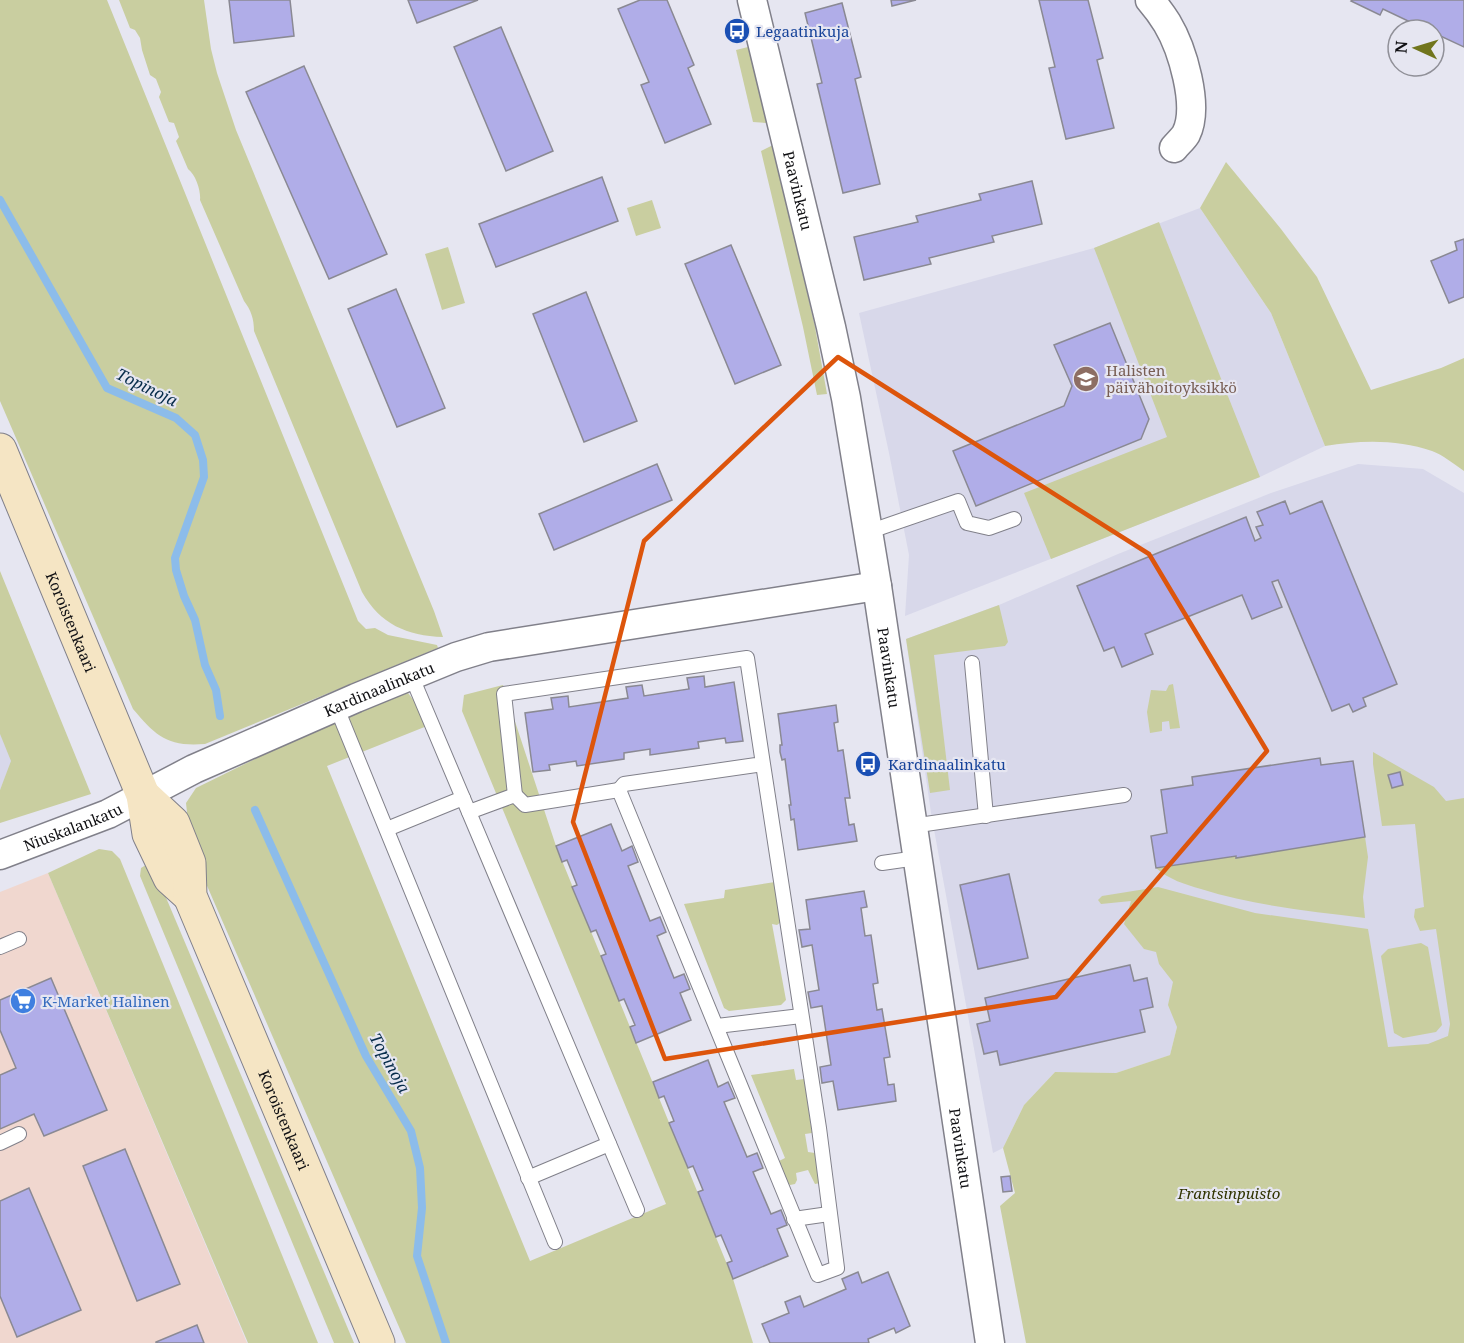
<svg xmlns="http://www.w3.org/2000/svg" width="1464" height="1343" font-family="'Noto Serif',serif">
<rect width="100%" height="100%" fill="#e6e6f1"/>
<polygon fill="#f0d7cf" points="48,873 247,1343 0,1343 0,892"/>
<g fill="#d8d8ea">
<polygon points="1200,208 1271,313 1325,446 1260,477 905,616 909,555 889,453 859,313 1094,248"/>
<polygon points="1358,464 1423,469 1464,493 1464,1074 1177,1027 1170,1055 1116,1073 1055,1072 1024,1105 1003,1148 993,1153 931,813 906,639 999,605 1118,554 1271,493"/>
<polygon points="0,733 12,761 0,790"/>
</g>
<g fill="#c9cea0">
<path d="M0,0H107L358,621L366,629L375,628L388,635L437,645L438,648L205,744C167,747 156,736 133,709L0,401Z"/>
<path d="M119,0H204L211,49L217,73L236,130L434,611L443,637C407,636 380,624 362,592L254,331C254,319 251,310 244,301L200,200C201,191 196,175 188,169L176,141L179,137L174,123L169,122L159,97L161,92L156,79L150,75L142,50L140,38L135,30L130,28Z"/>
<polygon points="748,47 767,123 753,122 736,50"/>
<polygon points="773,145 815,327 827,394 817,395 803,327 761,151"/>
<path d="M1226,162L1281,229L1317,277L1371,390L1441,368L1464,358V471C1454,464 1443,455 1432,451C1398,439 1360,440 1325,446L1271,313L1200,208Z"/>
<polygon points="652,200 661,228 636,236 627,208"/>
<polygon points="1159,222 1260,477 1051,559 1024,493 1167,437 1094,248"/>
<polygon points="448,247 465,303 442,310 425,254"/>
<polygon points="0,571 91,794 0,823 0,790 11,761 0,734"/>
<polygon points="999,605 1008,642 1005,646 934,655 950,790 930,793 906,639"/>
<polygon points="1173,684 1180,728 1170,729 1169,721 1162,722 1162,731 1150,733 1147,712 1151,690 1166,691 1169,685"/>
<polygon points="503,685 556,846 733,1279 753,1343 406,1343 191,849 186,803 196,788 326,724 408,693 432,724 327,766 530,1261 666,1204 462,711 464,695"/>
<polygon points="1373,752 1434,787 1446,801 1464,798 1464,1343 1026,1343 1000,1206 1015,1193 1003,1148 1024,1105 1055,1072 1116,1073 1170,1055 1177,1027 1168,1005 1173,982 1159,964 1156,952 1144,949 1124,924 1131,901 1101,904 1098,900 1102,896 1158,887 1255,913 1368,929 1388,1047 1428,1044 1448,1036 1450,1024 1436,929 1420,931 1414,917 1415,909 1424,907 1415,824 1382,826 1373,764"/>
<path d="M1365,837L1368,857L1363,897L1365,918C1310,911 1255,906 1201,889C1184,884 1170,880 1156,868L1236,856L1237,858Z"/>
<polygon points="99,849 112,851 120,859 318,1343 248,1343 48,873"/>
<polygon points="151,862 354,1343 334,1343 140,876 141,868"/>
<polygon points="775,882 781,922 777,925 772,924 786,1000 781,1005 729,1011 724,1008 684,904 724,898 725,890"/>
<polygon points="1421,943 1428,947 1442,1025 1436,1032 1403,1038 1394,1033 1381,956 1388,949"/>
<polygon points="794,1069 796,1080 804,1079 812,1133 805,1134 808,1152 815,1153 819,1168 820,1183 815,1184 808,1170 796,1173 797,1180 795,1184 790,1185 788,1183 780,1166 779,1161 785,1158 751,1075"/>
</g>
<g fill="none" stroke-linecap="round" stroke-linejoin="round">
<g stroke="#8cbcea" stroke-width="8">
<polyline points="0,200 107,388 176,418 195,435 203,460 204,477 175,558 176,570 184,596 195,620 205,665 216,690 220,716"/>
<polyline points="255,810 366,1056 411,1131 420,1168 422,1208 417,1256 446,1343"/>
</g>
</g>
<g fill="#b0ade8" stroke="#8a8993" stroke-width="1.5">
<polygon points="229,0 290,0 294,36 234,43"/>
<polygon points="408,0 478,0 417,23"/>
<polygon points="640,0 667,0 694,65 688,68 711,124 665,143 641,85 649,82 618,9"/>
<polygon points="891,0 916,0 892,6"/>
<polygon points="1039,0 1088,0 1103,58 1097,60 1114,128 1066,139 1049,68 1055,67"/>
<polygon points="1352,0 1464,0 1464,47 1434,33 1434,30 1427,30 1383,9 1380,15 1351,1"/>
<polygon points="842,3 861,77 855,79 880,184 843,193 817,84 822,83 805,13"/>
<polygon points="739,23 743,38 737,40 733,24"/>
<polygon points="501,27 553,151 506,171 454,47"/>
<polygon points="304,66 387,254 329,279 246,92"/>
<polygon points="602,177 618,221 496,267 479,224"/>
<polygon points="1032,181 1042,224 992,236 994,242 929,258 931,264 864,280 854,237 918,222 916,216 981,200 979,194"/>
<polygon points="1464,239 1464,297 1449,303 1431,261 1457,250 1455,242"/>
<polygon points="731,245 781,365 735,384 685,264"/>
<polygon points="396,289 445,408 397,427 348,309"/>
<polygon points="586,292 637,421 584,442 533,314"/>
<polygon points="1110,323 1149,419 1141,439 976,506 953,451 1064,406 1072,386 1054,345"/>
<polygon points="657,464 672,500 554,550 539,514"/>
<polygon points="1285,501 1290,514 1322,501 1397,684 1363,698 1366,706 1353,712 1349,704 1332,711 1278,580 1272,582 1282,607 1252,619 1242,595 1145,634 1153,654 1122,667 1114,647 1104,651 1077,586 1246,517 1255,541 1261,538 1256,527 1263,525 1257,512"/>
<polygon points="704,676 705,687 734,682 743,741 726,743 725,738 698,742 699,748 650,755 650,749 624,753 624,759 577,766 576,761 549,765 550,770 533,772 525,713 553,709 551,698 568,696 569,707 628,698 626,687 642,685 644,696 689,689 687,678"/>
<polygon points="836,705 838,722 834,723 838,751 843,750 850,798 845,798 849,825 854,824 857,841 798,850 794,819 791,820 790,812 789,805 791,805 785,759 782,760 780,752 780,745 782,745 778,714"/>
<polygon points="1320,758 1321,765 1353,761 1365,837 1236,858 1236,856 1156,868 1151,836 1167,833 1161,790 1193,785 1192,777"/>
<polygon points="1400,772 1403,785 1392,788 1388,775"/>
<polygon points="611,824 622,851 632,846 638,862 628,866 650,921 660,917 666,932 657,936 674,978 684,974 690,989 680,993 691,1020 636,1043 630,1027 635,1025 624,999 619,1001 601,956 606,954 596,930 591,932 572,887 577,885 567,860 562,862 556,846"/>
<polygon points="1009,874 1028,958 978,969 960,885"/>
<polygon points="864,891 867,907 861,908 865,936 871,935 878,983 873,984 877,1010 882,1009 890,1057 884,1058 888,1085 894,1084 896,1101 838,1110 833,1081 822,1083 820,1067 831,1065 822,1006 811,1008 808,992 819,990 812,945 802,947 799,930 810,929 806,900"/>
<polygon points="1130,965 1134,981 1147,978 1153,1007 1140,1010 1145,1032 1000,1065 997,1051 984,1054 977,1024 990,1021 985,998"/>
<polygon points="51,978 107,1110 44,1136 34,1114 0,1129 0,1075 16,1068 0,1030 0,1000"/>
<polygon points="708,1060 718,1087 728,1082 735,1098 724,1102 747,1157 757,1153 763,1168 753,1172 771,1214 781,1210 787,1225 777,1229 788,1256 733,1279 727,1263 732,1261 721,1235 716,1237 698,1192 703,1190 693,1166 688,1168 669,1123 674,1121 664,1096 659,1098 653,1082"/>
<polygon points="125,1149 180,1284 137,1301 83,1166"/>
<polygon points="1010,1176 1012,1191 1003,1192 1001,1177"/>
<polygon points="29,1188 81,1310 17,1337 0,1296 0,1201"/>
<polygon points="858,1272 862,1283 888,1272 910,1326 896,1333 894,1328 868,1339 869,1343 770,1343 762,1324 789,1313 785,1302 800,1296 804,1307 846,1289 842,1279"/>
<polygon points="197,1325 204,1343 156,1343 156,1342"/>
</g>
<g fill="none" stroke-linecap="round" stroke-linejoin="round">
<g stroke="#81808a" stroke-width="16">
<g id="lane">
<polyline points="868,532 958,501 967,523 989,528 1014,519"/>
<polyline points="972,663 986,816"/>
<polyline points="411,675 637,1210"/>
<polyline points="336,706 555,1242"/>
<polyline points="515,795 504,694 747,658 763,764 624,784 619,790 818,1275 837,1268 819,1128 763,764"/>
<polyline points="469,812 515,795 525,805 619,790"/>
<polyline points="912,826 1124,795"/>
<polyline points="387,829 463,798"/>
<polyline points="882,863 917,858"/>
<polyline points="0,947 19,939"/>
<polyline points="717,1026 801,1016"/>
<polyline points="0,1143 19,1134"/>
<polyline points="528,1178 609,1144"/>
<polyline points="794,1219 829,1214"/>
</g>
</g>
<g stroke="#81808a" stroke-width="31">
<g id="street">
<path id="s1" d="M752,0L831,327L846,398L877,586L990,1343"/>
<path d="M1150,0C1156,7 1162,15 1167,23C1182,48 1200,106 1186,134C1183,139 1178,143 1174,148"/>
<path id="s2" d="M0,855L108,814L194,769L356,698L456,657L489,647L877,586"/>
</g>
</g>
<g stroke="#81808a" stroke-width="35">
<g id="secondary">
<path id="s3" d="M0,450L143,795L149,834L170,878L190,896"/>
<path id="s4" d="M143,795L173,823L189,863L190,896L378,1343"/>
</g>
</g>
<use href="#lane" stroke="#fff" stroke-width="14"/>
<use href="#street" stroke="#fff" stroke-width="28"/>
<use href="#secondary" stroke="#f5e5c4" stroke-width="33"/>
</g>
<path fill="none" stroke="#dd550c" stroke-width="4.5" stroke-linejoin="round" d="M838,357L1149,554L1267,751L1056,997L665,1059L573,822L644,541Z"/>
<defs>
<g id="bus-disc" transform="scale(1.35)"><circle r="9.5" fill="#1a4fb4" stroke="#e6e6f1"/><path d="M-5-6H5V4H4V6H2V4H-2V6H-4V4H-5ZM-3.5-4V0h7V-4ZM-3.5 1.2v1.5H-2V1.2ZM2 1.2v1.5H3.5V1.2Z" fill="#fff"/></g>
<g id="school-disc" transform="scale(1.35)"><circle r="9.5" fill="#8d6e63" stroke="#e6e6f1"/><path d="M0-5L7-2L0 1L-7-2ZM-4 1L0 2.5L4 1V4Q0 6-4 4Z" fill="#fff"/></g>
<g id="supermarket-disc" transform="scale(1.35)"><circle r="9.5" fill="#3f7fe0" stroke="#e6e6f1"/><path d="M-6-5.5h2.5l.6 2H6L4.5 2H-2.5L-4.4-4H-6ZM-1.5 3.2a1.3 1.3 0 1 0 .1 0ZM3 3.2a1.3 1.3 0 1 0 .1 0Z" fill="#fff"/></g>
</defs>
<g fill-rule="evenodd">
<use href="#bus-disc" x="737" y="31"/>
<use href="#school-disc" x="1086" y="379"/>
<use href="#bus-disc" x="868" y="764"/>
<use href="#supermarket-disc" x="23" y="1001"/>
</g>
<g text-anchor="middle" dominant-baseline="central" stroke-width="4.5" stroke-linejoin="round" paint-order="stroke">
<g font-size="15" fill="#164399" stroke="#e6e6f1" text-anchor="start">
<text x="756" y="31">Legaatinkuja</text>
<text x="888" y="764">Kardinaalinkatu</text>
</g>
<g font-size="15" fill="#101013" stroke="#e6e6f1">
<text stroke="none"><textPath href="#s1" startOffset="196">Paavinkatu</textPath></text>
<text stroke="none"><textPath href="#s3" startOffset="186">Koroistenkaari</textPath></text>
<text stroke="none"><textPath href="#s1" startOffset="682">Paavinkatu</textPath></text>
<text stroke="none"><textPath href="#s2" startOffset="414">Kardinaalinkatu</textPath></text>
<text stroke="none"><textPath href="#s2" startOffset="78">Niuskalankatu</textPath></text>
<text stroke="none"><textPath href="#s4" startOffset="360">Koroistenkaari</textPath></text>
<text stroke="none"><textPath href="#s1" startOffset="1168">Paavinkatu</textPath></text>
</g>
<g font-size="15" fill="#785e54" stroke="#e6e6f1" text-anchor="start">
<text x="1106" y="370">Halisten<tspan x="1106" dy="17">päivähoitoyksikkö</tspan></text>
</g>
<g font-size="15" fill="#366cbe" stroke="#e6e6f1" text-anchor="start">
<text x="42" y="1001">K-Market Halinen</text>
</g>
<g font-size="15" font-style="italic" fill="#313401" stroke="#e6e6f1">
<text x="1229" y="1193">Frantsinpuisto</text>
</g>
<g font-size="16" font-style="italic" fill="#072c4a" stroke="#e6e6f1">
<text transform="translate(147 387) rotate(26)">Topinoja</text>
<text transform="translate(390 1063) rotate(61)">Topinoja</text>
</g>
</g>
<g transform="translate(1416 48) rotate(274)"><circle r="28" fill="#e6e6f1" stroke="#909098" stroke-width="1.5"/>
<path d="M0-4.5L10 22L0 15L-10 22Z" fill="#71751d"/>
<text y="-9" font-size="16" font-weight="bold" text-anchor="middle" fill="#101013">N</text>
</g>
</svg>
